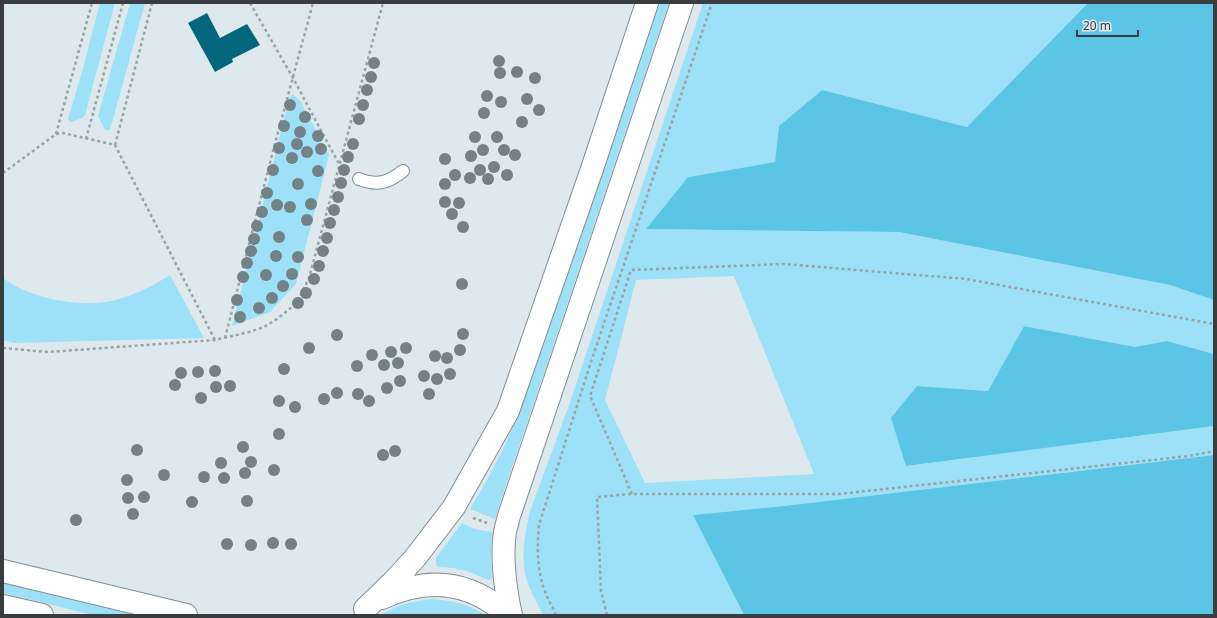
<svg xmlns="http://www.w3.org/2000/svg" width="1217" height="618" font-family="'Noto Sans',sans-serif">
<rect width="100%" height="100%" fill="#dee9ed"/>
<g fill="#9ce1f7" fill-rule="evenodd">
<polygon points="100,3 115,3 85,115 82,118 71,122 68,119 69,116 84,65"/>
<polygon points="130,3 145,3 110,130 105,130 98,116"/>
<polygon points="659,3 669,3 505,488 495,519 470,509 487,480 502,451 514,424 533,373"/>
<path d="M703,3H1088L967,127L822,90L779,126L775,162L688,177L646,229L899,232L1170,285L1214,300V354L1167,341L1135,347L1024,326L988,391L917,386L906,466L1214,426V455L784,506L693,515L744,615H543C538,604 531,593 527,581C520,559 525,533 530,511L569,405ZM734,276L814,474L645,483L605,400L636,280Z"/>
<polygon points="293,94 301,102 329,155 296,284 270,312 232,326 289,99"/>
<path d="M170,275L204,338L14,343L3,340V278C29,298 80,308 111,301C133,296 151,287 170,275Z"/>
<polygon points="462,523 475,529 492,532 491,554 492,577 491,579 489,580 467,571 453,568 438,567 436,565 436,558"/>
<polygon points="3,583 140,615 93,615 3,593"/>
<path d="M431,599C450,600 469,604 485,615H381C397,605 413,601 431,599Z"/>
</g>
<g fill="#5bc5e5">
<polygon points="1088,3 1214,3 1214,300 1170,285 899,232 646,229 688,177 775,162 779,126 822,90 967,127"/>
<polygon points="1024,326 1135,347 1167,341 1214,354 1214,426 906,466 891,418 917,386 988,391"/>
<polygon points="1214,455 1214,615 744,615 693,515 784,506"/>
</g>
<polygon fill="#03667d" points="207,13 220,38 247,24 260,45 232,59 233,62 215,72 188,23"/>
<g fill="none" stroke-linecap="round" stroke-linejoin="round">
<g stroke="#848d91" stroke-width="14">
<path id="service" d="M359,179C377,186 388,183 403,171"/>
</g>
<g stroke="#848d91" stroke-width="24">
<g id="tertiary">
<polyline points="3,571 186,615"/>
<path d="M382,598C428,576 470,581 508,615"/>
<polyline points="3,606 42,615"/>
<polyline points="365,609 393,582 415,558 454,507 508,411 592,169 647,3"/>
<path d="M511,615C506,594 502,562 504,541C504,533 507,524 509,516L682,3"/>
</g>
</g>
<g stroke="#9aa2a5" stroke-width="2.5" stroke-dasharray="3 3" stroke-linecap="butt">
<polyline points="250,3 293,78 339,164"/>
<polyline points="56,134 92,3"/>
<polyline points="86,139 123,3"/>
<polyline points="115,145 152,3"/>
<polyline points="3,173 56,134 63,133 115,145 215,340"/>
<polyline points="225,338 273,151 313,3"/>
<polyline points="3,348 48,352 215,340 249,332 264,327 277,319 292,307 302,293 309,278 383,3"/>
<polyline points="632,494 590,396 631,270 785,264 966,279 1214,324"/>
<polyline points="473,518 487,523"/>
<path d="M556,615C552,606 547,598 544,589C537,568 537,547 539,525L589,368L712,3"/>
<polyline points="607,615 601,591 597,497 632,494 839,494 1189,456 1214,451"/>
</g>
<use href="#service" stroke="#fff" stroke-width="12"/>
<use href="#tertiary" stroke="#fff" stroke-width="22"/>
</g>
<g fill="#728287">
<circle cx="499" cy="61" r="6"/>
<circle cx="374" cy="63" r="6"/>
<circle cx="517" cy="72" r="6"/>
<circle cx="500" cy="73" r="6"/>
<circle cx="371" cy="77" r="6"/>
<circle cx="535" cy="78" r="6"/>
<circle cx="367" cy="90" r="6"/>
<circle cx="487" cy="96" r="6"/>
<circle cx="527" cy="99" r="6"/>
<circle cx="501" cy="102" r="6"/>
<circle cx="290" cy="105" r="6"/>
<circle cx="363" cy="105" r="6"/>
<circle cx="539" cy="110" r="6"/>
<circle cx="484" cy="113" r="6"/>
<circle cx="305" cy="117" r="6"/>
<circle cx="359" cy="119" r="6"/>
<circle cx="522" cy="122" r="6"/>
<circle cx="284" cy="126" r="6"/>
<circle cx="300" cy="132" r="6"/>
<circle cx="318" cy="136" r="6"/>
<circle cx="475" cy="137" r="6"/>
<circle cx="497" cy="137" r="6"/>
<circle cx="297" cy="144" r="6"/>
<circle cx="353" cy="144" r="6"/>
<circle cx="279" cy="148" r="6"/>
<circle cx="321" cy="149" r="6"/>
<circle cx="483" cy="150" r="6"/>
<circle cx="504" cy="150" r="6"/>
<circle cx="307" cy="152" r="6"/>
<circle cx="515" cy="155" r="6"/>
<circle cx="471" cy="156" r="6"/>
<circle cx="348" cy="157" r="6"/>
<circle cx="292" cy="158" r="6"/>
<circle cx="445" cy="159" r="6"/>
<circle cx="494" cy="167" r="6"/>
<circle cx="273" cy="170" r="6"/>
<circle cx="344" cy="170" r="6"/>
<circle cx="480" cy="170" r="6"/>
<circle cx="318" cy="171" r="6"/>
<circle cx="455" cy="175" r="6"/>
<circle cx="507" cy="175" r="6"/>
<circle cx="470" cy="178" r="6"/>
<circle cx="488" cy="179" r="6"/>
<circle cx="341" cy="183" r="6"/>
<circle cx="298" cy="184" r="6"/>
<circle cx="445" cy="184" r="6"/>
<circle cx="267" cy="193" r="6"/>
<circle cx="338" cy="197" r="6"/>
<circle cx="445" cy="202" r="6"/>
<circle cx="459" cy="203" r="6"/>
<circle cx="311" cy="204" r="6"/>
<circle cx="277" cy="205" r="6"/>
<circle cx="290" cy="207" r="6"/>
<circle cx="334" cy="210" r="6"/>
<circle cx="262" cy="212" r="6"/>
<circle cx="452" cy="214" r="6"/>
<circle cx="307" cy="220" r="6"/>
<circle cx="330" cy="223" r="6"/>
<circle cx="257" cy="226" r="6"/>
<circle cx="463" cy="227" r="6"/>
<circle cx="279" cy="237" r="6"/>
<circle cx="327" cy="238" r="6"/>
<circle cx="254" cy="239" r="6"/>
<circle cx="251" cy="251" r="6"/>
<circle cx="323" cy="251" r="6"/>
<circle cx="276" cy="256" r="6"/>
<circle cx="298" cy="257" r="6"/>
<circle cx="247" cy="263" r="6"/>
<circle cx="319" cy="266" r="6"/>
<circle cx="292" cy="274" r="6"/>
<circle cx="266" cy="275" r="6"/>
<circle cx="243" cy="277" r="6"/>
<circle cx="314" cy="279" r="6"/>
<circle cx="462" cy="284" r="6"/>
<circle cx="283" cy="286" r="6"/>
<circle cx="306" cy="293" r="6"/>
<circle cx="272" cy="298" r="6"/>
<circle cx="237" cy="300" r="6"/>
<circle cx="298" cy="303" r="6"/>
<circle cx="259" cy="308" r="6"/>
<circle cx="240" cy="317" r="6"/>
<circle cx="463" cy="334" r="6"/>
<circle cx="337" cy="335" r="6"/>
<circle cx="309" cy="348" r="6"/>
<circle cx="406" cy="348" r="6"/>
<circle cx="460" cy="350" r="6"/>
<circle cx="391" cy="352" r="6"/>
<circle cx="372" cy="355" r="6"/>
<circle cx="435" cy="356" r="6"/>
<circle cx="447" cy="358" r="6"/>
<circle cx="398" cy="363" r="6"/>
<circle cx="384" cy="365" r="6"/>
<circle cx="357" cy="366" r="6"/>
<circle cx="284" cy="369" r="6"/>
<circle cx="215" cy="371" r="6"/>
<circle cx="198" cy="372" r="6"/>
<circle cx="181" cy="373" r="6"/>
<circle cx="450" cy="374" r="6"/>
<circle cx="424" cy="376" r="6"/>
<circle cx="437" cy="379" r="6"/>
<circle cx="400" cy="381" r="6"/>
<circle cx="175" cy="385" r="6"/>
<circle cx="230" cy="386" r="6"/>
<circle cx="216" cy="387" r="6"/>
<circle cx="387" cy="388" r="6"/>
<circle cx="337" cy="393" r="6"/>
<circle cx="358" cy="394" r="6"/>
<circle cx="429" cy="394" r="6"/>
<circle cx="201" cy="398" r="6"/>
<circle cx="324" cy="399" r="6"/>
<circle cx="279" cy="401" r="6"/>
<circle cx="369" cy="401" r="6"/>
<circle cx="295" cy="407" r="6"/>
<circle cx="279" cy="434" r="6"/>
<circle cx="243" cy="447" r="6"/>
<circle cx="137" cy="450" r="6"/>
<circle cx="395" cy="451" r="6"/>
<circle cx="383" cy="455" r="6"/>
<circle cx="251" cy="462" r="6"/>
<circle cx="221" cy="463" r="6"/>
<circle cx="274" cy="470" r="6"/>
<circle cx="245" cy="473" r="6"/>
<circle cx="164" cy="475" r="6"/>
<circle cx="204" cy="477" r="6"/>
<circle cx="224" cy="478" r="6"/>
<circle cx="127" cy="480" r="6"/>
<circle cx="144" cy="497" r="6"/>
<circle cx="128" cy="498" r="6"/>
<circle cx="247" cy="501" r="6"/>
<circle cx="192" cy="502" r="6"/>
<circle cx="133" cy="514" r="6"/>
<circle cx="76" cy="520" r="6"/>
<circle cx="273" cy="543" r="6"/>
<circle cx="227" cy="544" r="6"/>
<circle cx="291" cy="544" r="6"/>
<circle cx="251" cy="545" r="6"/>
</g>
<rect width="1217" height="618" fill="none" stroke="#393d3f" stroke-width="8"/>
<path d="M1077 30v6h61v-6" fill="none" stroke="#393d3f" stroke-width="2"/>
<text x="1083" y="30" font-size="12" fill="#393d3f" stroke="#dee9ed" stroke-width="3" paint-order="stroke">20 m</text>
</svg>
